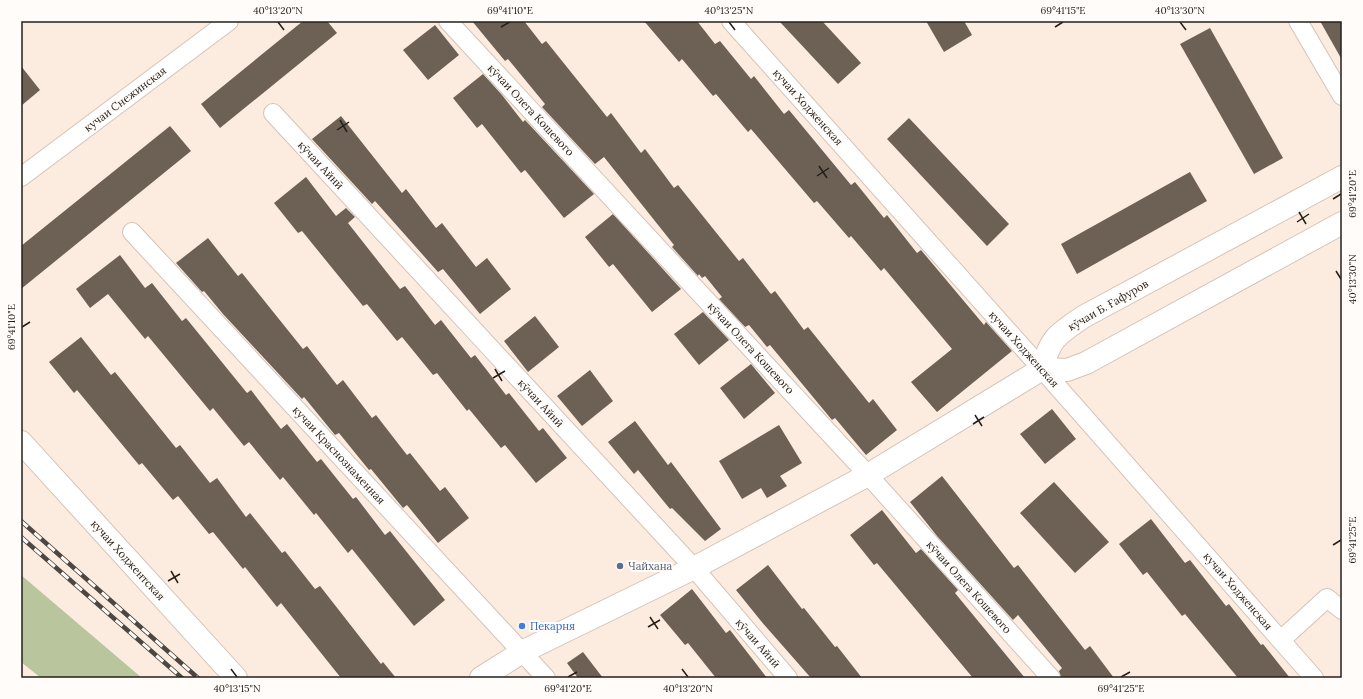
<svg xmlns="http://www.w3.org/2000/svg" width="1363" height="699" font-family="Lora,serif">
<rect width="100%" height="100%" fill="#fbecdf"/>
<polygon fill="#b9c59d" points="21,575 142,678 41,678 21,662"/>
<g fill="#6d6155">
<polygon points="303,21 327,21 337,33 220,128 201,104"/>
<polygon points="472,21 524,21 542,44 546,41 607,117 611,113 641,153 645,149 674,188 678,185 739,261 743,258 771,294 775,291 804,330 808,327 869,403 873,399 897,430 866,455 835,418 832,420 770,345 767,347 749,325 745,327 719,299 722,297 705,276 702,278 699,274 698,276 672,247 674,245 604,157 595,164 542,107 545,104 508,59 505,61"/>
<polygon points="644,21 697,21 715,44 720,41 751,79 754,76 784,114 789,110 851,185 855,182 884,218 887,215 917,253 921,250 984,325 986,322 1012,351 937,412 911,382 952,349 884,268 881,271 851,236 849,238 817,201 814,203 751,129 748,132 716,94 713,96 682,59 679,62"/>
<polygon points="779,21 822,21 861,63 838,84"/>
<polygon points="926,21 964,21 972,35 944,52"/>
<polygon points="1320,21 1342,21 1342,60"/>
<polygon points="435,25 459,55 428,80 403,50"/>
<polygon points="1210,28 1283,158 1254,174 1180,44"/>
<polygon points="21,66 40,90 21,106"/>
<polygon points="483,74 502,95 523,122 525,120 594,194 564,218 525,170 521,173 482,124 477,128 453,98"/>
<polygon points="341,116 402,193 406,189 436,228 442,223 476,267 487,258 511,289 480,314 443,269 438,272 375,201 372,204 312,139"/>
<polygon points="909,118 1009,224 987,246 887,139"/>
<polygon points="170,126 191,151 21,289 21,246"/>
<polygon points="1190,172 1207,201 1077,274 1061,244"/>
<polygon points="306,177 336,216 346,208 355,217 348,223 400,289 405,286 435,325 441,320 471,358 475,355 506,395 509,393 539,431 543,428 567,458 536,483 505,445 501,448 469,409 467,411 437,373 433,375 402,337 397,341 367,304 363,306 302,231 298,233 274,203"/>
<polygon points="613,214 681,289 652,312 613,264 609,267 585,237"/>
<polygon points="208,238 238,276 242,273 303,349 307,346 337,385 343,380 372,418 376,415 407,455 410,453 440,491 445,487 469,518 438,543 407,505 403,508 371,469 369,470 339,433 335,435 304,397 302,399 223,314 204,291 202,292 176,263"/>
<polygon points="120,255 145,288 152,283 182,321 186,318 247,393 251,390 281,429 287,424 317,462 321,459 353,499 356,497 385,535 390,531 445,600 414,626 352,549 348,553 316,513 314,515 283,477 280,480 249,442 244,446 213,408 210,411 148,336 145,339 108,294 90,308 76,289"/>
<polygon points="703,312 729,340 699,365 674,334"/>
<polygon points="535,316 559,347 528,372 504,341"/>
<polygon points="81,337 111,375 115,372 176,448 180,445 210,483 217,478 246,517 250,513 282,553 285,551 315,589 320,586 381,664 383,662 396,678 341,678 281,603 277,607 245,567 243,569 213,532 209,534 178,496 173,500 142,463 139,465 77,390 74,393 49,362"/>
<polygon points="751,364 775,393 744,419 720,388"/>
<polygon points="590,370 613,401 582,426 557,396"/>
<polygon points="1052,409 1076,439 1045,464 1020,434"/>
<polygon points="635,421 668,465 671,462 721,529 705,541 672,508 670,509 638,470 634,474 608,442"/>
<polygon points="779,425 802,463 780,476 787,486 767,498 761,488 742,499 719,461"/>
<polygon points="942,476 1014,568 1018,565 1085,650 1090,646 1114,678 1061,678 1059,671 1062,668 1018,615 1013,620 937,536 910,502"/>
<polygon points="1054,482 1109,542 1075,573 1020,513"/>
<polygon points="882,510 916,553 921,549 958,590 955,593 1025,678 973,678 877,563 874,565 850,535"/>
<polygon points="1151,519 1185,563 1190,560 1226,606 1229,604 1261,645 1263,644 1290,678 1238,678 1185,614 1182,616 1147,572 1143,575 1119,544"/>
<polygon points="768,565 802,609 804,608 835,647 837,646 862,678 811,678 761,621 736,590"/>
<polygon points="692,589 726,633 730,630 767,678 716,678 688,643 685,645 660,615"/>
<polygon points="583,652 603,678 578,678 567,663"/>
</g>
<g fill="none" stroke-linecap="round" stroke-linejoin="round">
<g stroke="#d3c4b7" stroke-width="20">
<g id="street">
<polyline points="448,21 868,475 1051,678"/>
<polyline points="731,21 1042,369 1314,678"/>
<polyline points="1298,21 1342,96"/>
<polyline points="273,113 694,568 788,678"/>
<polyline points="21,177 229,21"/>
<polyline points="132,232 546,678"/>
<polyline points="1281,640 1327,598 1342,610"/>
</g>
</g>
<g stroke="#d3c4b7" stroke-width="24">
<g id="secondary">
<path d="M1042,369C1050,338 1057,335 1083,317L1342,177"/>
<polyline points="1042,369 1067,370 1086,363 1342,223"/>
<polyline points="21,442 236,678"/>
<polyline points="481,678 522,652 694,568 868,475 1042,369"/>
</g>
</g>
<use href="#street" stroke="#fff" stroke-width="18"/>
<use href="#secondary" stroke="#fff" stroke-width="22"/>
<g stroke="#4e4741" stroke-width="4.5">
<g id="rail">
<polyline points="21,521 198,678"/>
<polyline points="21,537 182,678"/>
</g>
</g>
<use href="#rail" stroke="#fffcf9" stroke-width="3" stroke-dasharray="9" stroke-linecap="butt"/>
</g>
<path fill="none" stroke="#241f1a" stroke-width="1.5" d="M278,22L284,30M729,22L735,30M1180,22L1186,30M501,27L510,22M1055,27L1063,22M340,120L347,132M337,130L349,122M819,166L827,178M817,176L829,168M1333,199L1341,194M1299,212L1306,224M1297,222L1309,214M1336,271L1341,279M22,327L30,322M495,369L502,381M493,378L505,371M975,415L982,426M973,424L984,417M1333,545L1341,540M171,571L178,583M168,581L180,574M650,617L658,629M648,627L660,620M231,669L237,677M682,669L688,677M568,677L577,672M1121,677L1130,672"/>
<circle fill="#5c6f8a" stroke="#fffcf9" stroke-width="1.5" cx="620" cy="566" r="4"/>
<circle fill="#3f7fe0" stroke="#fffcf9" stroke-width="1.5" cx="522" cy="626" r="4"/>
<g text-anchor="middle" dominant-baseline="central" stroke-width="4" stroke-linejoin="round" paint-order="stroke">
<g font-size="11" fill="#241f1a" stroke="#fffcf9">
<text transform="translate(125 99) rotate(-37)">кучаи Снежинская</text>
<text transform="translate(808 107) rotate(48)">кучаи Ходженская</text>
<text transform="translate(531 110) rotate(47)">кӯчаи Олега Кошевого</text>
<text transform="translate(321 165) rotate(47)">кӯчаи Айнӣ</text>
<text transform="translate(1108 305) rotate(-30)">кӯчаи Б. Ғафуров</text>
<text transform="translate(751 348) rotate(47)">кӯчаи Олега Кошевого</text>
<text transform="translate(1024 349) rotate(48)">кучаи Ходженская</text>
<text transform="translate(541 403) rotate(47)">кӯчаи Айнӣ</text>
<text transform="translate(339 455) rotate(47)">кучаи Краснознаменная</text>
<text transform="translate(128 560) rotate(48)">кучаи Ходжентская</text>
<text transform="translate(969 587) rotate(48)">кӯчаи Олега Кошевого</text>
<text transform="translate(1238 591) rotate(49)">кучаи Ходженская</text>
<text transform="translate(758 643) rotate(49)">кӯчаи Айнӣ</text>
</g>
<g font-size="11" fill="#4e5e75" stroke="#fffcf9" text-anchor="start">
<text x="628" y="566">Чайхана</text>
</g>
<g font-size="11" fill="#366cbe" stroke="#fffcf9" text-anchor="start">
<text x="530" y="626">Пекарня</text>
</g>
</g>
<rect width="1363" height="699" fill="none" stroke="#fffcf9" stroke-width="44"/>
<rect x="22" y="22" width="1319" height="655" fill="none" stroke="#241f1a" stroke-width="1.5"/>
<g font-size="10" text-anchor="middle" fill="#241f1a">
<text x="278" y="14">40°13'20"N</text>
<text x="510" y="14">69°41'10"E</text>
<text x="729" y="14">40°13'25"N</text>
<text x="1063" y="14">69°41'15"E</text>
<text x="1180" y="14">40°13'30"N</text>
<text transform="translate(1352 194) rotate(-90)" y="4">69°41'20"E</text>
<text transform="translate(1352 279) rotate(-90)" y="4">40°13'30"N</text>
<text transform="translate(11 327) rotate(-90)" y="4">69°41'10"E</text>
<text transform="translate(1352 540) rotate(-90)" y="4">69°41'25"E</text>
<text x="237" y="692">40°13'15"N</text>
<text x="568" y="692">69°41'20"E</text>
<text x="688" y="692">40°13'20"N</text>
<text x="1121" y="692">69°41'25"E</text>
</g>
</svg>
